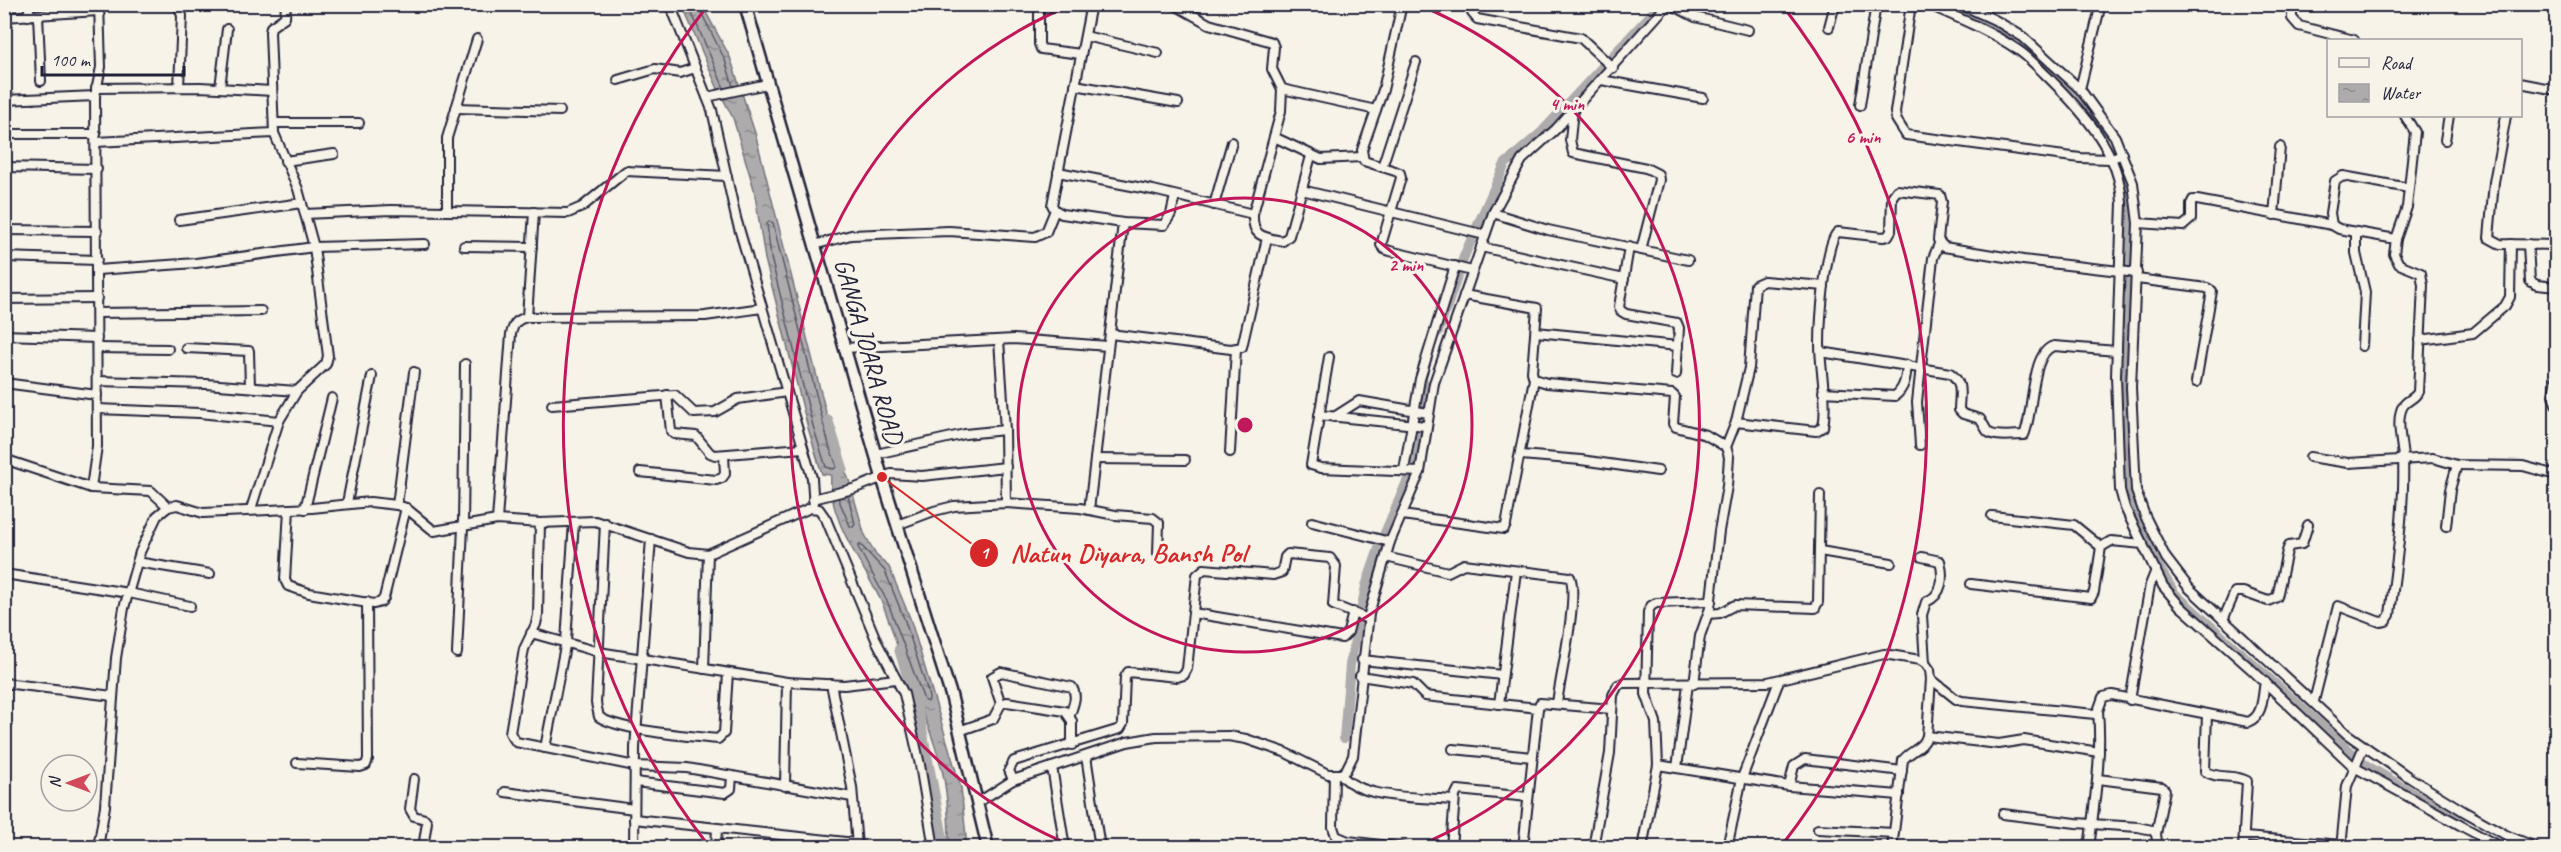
<svg xmlns="http://www.w3.org/2000/svg" width="2561" height="852" font-family="Caveat,sans-serif">
<defs>
<pattern id="water-ripples" width="26" height="14" patternUnits="userSpaceOnUse" patternTransform="scale(1.5)"><rect width="26" height="14" fill="#aeabad"/><path d="M2 4q2-2 4 0t4 0M15 11q2-2 4 0t4 0" fill="none" stroke="#8d8b8e"/></pattern>
</defs>
<rect width="100%" height="100%" fill="#f7f3e8"/>
<filter id="ink" filterUnits="userSpaceOnUse"><feTurbulence type="fractalNoise" baseFrequency=".0167" numOctaves="2"/><feDisplacementMap in="SourceGraphic" scale="12" xChannelSelector="R" yChannelSelector="G"/><feConvolveMatrix kernelMatrix="1 2 1 2 8 2 1 2 1" color-interpolation-filters="sRGB"/></filter>
<g filter="url(#ink)">
<path fill="url(#water-ripples)" stroke="#76747f" stroke-width="1.5" d="M682,5H702L730,57L755,133L835,448L849,480L864,533L876,555L889,567L910,618L961,788L967,847H949C949,823 948,798 943,774C934,737 918,701 904,666C897,646 891,625 883,605C865,566 827,520 831,475L822,474L808,428L765,259L754,189L733,118L718,89Z"/>
<g fill="none" stroke-linecap="round" stroke-linejoin="round">
<g stroke="#5a5969" stroke-width="1.5">
<polyline points="688,4 724,88"/>
<polyline points="697,4 725,60 733,86"/>
<polygon points="769,221 773,223 779,248 830,449 837,466 834,469 826,467 813,426 771,258 767,224"/>
<polyline points="838,498 850,526 853,527 855,524 848,496"/>
<polygon points="860,544 885,571 905,621 928,692 929,699 928,702 924,700 888,603 858,547"/>
</g>
<g stroke="#aeabad" stroke-width="10">
<path d="M1946,4C1974,18 2003,32 2028,50C2056,71 2086,108 2103,138"/>
<polyline points="2120,174 2130,214 2122,384 2125,492 2152,556 2175,594 2364,764 2458,820"/>
<polyline points="1438,332 1465,254 1505,164 1542,132 1661,4"/>
<polyline points="828,420 843,468"/>
<polyline points="899,649 920,719 945,848"/>
<polyline points="1344,738 1350,665 1366,586 1382,540 1412,470 1423,381"/>
</g>
<g stroke="#22223b" stroke-width="12">
<g id="street">
<polyline points="178,4 182,16 179,87"/>
<polyline points="670,4 712,110 736,218 812,478 814,508"/>
<polyline points="1039,4 1039,44 1041,49 1081,54"/>
<polyline points="1091,4 1052,205 1055,210 1062,214 1123,223 1164,225 1171,214 1175,196"/>
<path d="M1173,4L1209,24L1272,42L1274,47L1272,69L1282,89L1281,111L1253,214C1252,237 1263,237 1283,241L1289,236L1311,156"/>
<polyline points="1402,4 1383,90 1362,150 1364,161 1395,171 1400,173 1401,178 1381,245 1384,249 1390,251 1472,271"/>
<polyline points="1473,4 1472,13 1477,19 1581,38 1613,68"/>
<polyline points="1670,4 1695,17 1748,30"/>
<polyline points="1911,4 1895,112 1896,119 1906,135 2080,158 2110,159 2122,154"/>
<path d="M1927,4C1959,18 1990,31 2018,50C2030,58 2039,69 2049,78C2083,112 2120,152 2122,203L2116,376L2120,490L2125,508L2163,586L2180,606L2251,669L2354,767L2502,848"/>
<polyline points="1960,4 1995,20 2023,37 2080,89 2115,137 2133,183 2138,223 2131,387 2136,491 2145,516 2166,558 2189,588 2347,734 2410,778 2465,812 2506,835 2538,848"/>
<polyline points="2292,4 2292,18 2299,26 2354,40"/>
<polyline points="38,15 41,81"/>
<polyline points="28,16 30,4"/>
<polyline points="4,17 98,11"/>
<polyline points="1829,27 1835,4"/>
<polyline points="1085,36 1158,53"/>
<polyline points="618,80 655,69 680,73 695,68"/>
<polyline points="1601,80 1703,98"/>
<polyline points="2520,83 2556,90"/>
<polyline points="1075,85 1178,103"/>
<polyline points="96,88 200,87 272,91"/>
<polyline points="220,88 227,29"/>
<polyline points="1282,89 1376,110"/>
<polyline points="2080,89 2101,4"/>
<polyline points="707,97 767,84"/>
<polyline points="4,100 95,96"/>
<polyline points="1860,105 1876,4"/>
<polyline points="456,108 560,111"/>
<polyline points="1573,110 1570,140 1573,153 1646,168 1658,174 1659,180 1641,250"/>
<polyline points="2506,116 2494,182 2489,238 2500,244 2556,245"/>
<polyline points="274,123 359,123"/>
<polyline points="4,134 96,134"/>
<polyline points="1274,137 1321,159 1362,157"/>
<polyline points="2445,140 2449,116"/>
<polyline points="96,142 274,133"/>
<polyline points="285,161 334,154"/>
<polyline points="4,167 97,169"/>
<polyline points="1382,167 1416,62"/>
<polyline points="1058,172 1153,190 1253,214"/>
<polyline points="1302,190 1485,235"/>
<polyline points="1214,205 1232,142"/>
<polyline points="447,211 447,138 477,39"/>
<polyline points="1493,213 1548,230 1688,260"/>
<polyline points="305,214 391,210 568,213 582,207 626,171 727,176"/>
<polyline points="2274,215 2280,147"/>
<polyline points="179,220 302,203"/>
<polyline points="2138,223 2183,226 2191,219 2191,204 2193,200 2197,200 2332,225"/>
<polyline points="4,230 97,231"/>
<polyline points="2356,232 2356,253 2365,292 2362,346"/>
<polyline points="2396,239 2339,229 2332,225 2330,213 2335,181 2343,176 2409,188"/>
<polyline points="2528,244 2530,281 2537,285 2556,287"/>
<polyline points="814,245 851,235 949,231 1035,237 1046,232 1055,210"/>
<polyline points="464,246 532,247"/>
<polyline points="1481,247 1624,279"/>
<polyline points="1629,247 1619,307 1621,311 1626,314 1677,323 1679,328 1676,374"/>
<polyline points="4,257 97,260"/>
<polyline points="97,270 196,263 314,247 425,244"/>
<polyline points="2137,279 2207,288 2212,291 2196,382"/>
<polyline points="1464,295 1537,308 1532,372 1534,379 1547,383 1672,394 1675,397 1673,424 1676,427 1706,435 1726,447 1729,457 1727,486 1719,531 1710,608 1700,636 1694,684"/>
<polyline points="4,299 97,298"/>
<polyline points="97,313 261,311"/>
<polyline points="527,317 534,212"/>
<polyline points="1536,332 1678,346"/>
<polyline points="1110,334 1231,349 1242,347 1267,238"/>
<polyline points="4,335 97,338"/>
<polyline points="999,340 1005,430 1006,503"/>
<polyline points="2420,340 2473,333 2505,306 2510,297 2511,244"/>
<polyline points="97,348 168,349"/>
<polyline points="186,348 249,351 250,387"/>
<polyline points="845,348 1014,339 1108,346"/>
<path d="M1821,352L1950,373C1964,383 1959,395 1959,410L1963,414L1980,419C1983,423 1985,428 1988,432C1995,438 2015,435 2024,435C2034,414 2030,352 2054,346L2117,351"/>
<polyline points="1329,357 1311,465 1321,468 1420,472"/>
<polyline points="2556,378 2553,395 2556,404"/>
<polyline points="97,381 206,384 297,391"/>
<polyline points="4,383 97,395"/>
<path d="M1823,392L1895,396C1905,388 1906,377 1907,365"/>
<polyline points="667,395 671,431 674,434 696,436 710,453 715,455 803,448"/>
<polyline points="552,405 675,395 694,413 715,412 738,399 787,392"/>
<polyline points="97,409 199,413 279,421"/>
<polyline points="1319,415 1426,426"/>
<polyline points="1334,417 1359,401 1428,413"/>
<path d="M1736,422L1816,431L1823,427C1828,401 1820,371 1820,344C1820,326 1825,239 1838,232L1883,237L1888,236L1891,231L1892,197L1897,190L1940,195L1942,202L1938,240L1944,247L2023,260L2137,273"/>
<polyline points="1920,445 1917,402 1933,258 1939,244"/>
<polyline points="1726,447 1736,422 1749,368 1755,285 1764,281 1824,286"/>
<polyline points="1230,452 1236,349"/>
<polyline points="876,454 965,434 1005,430"/>
<polyline points="1521,455 1581,460 1658,471"/>
<polyline points="2310,457 2348,463 2433,458 2457,465 2523,466 2556,475"/>
<polyline points="4,459 91,488 151,491 168,507"/>
<polyline points="1095,459 1185,460"/>
<polyline points="1404,470 1420,379 1455,266"/>
<polyline points="640,472 716,480 722,478 725,474 724,455"/>
<polyline points="91,488 97,446 95,96 101,67 99,4"/>
<polyline points="813,499 853,489 891,474 922,476 1006,467"/>
<polyline points="347,503 372,376"/>
<polyline points="397,505 414,372"/>
<polyline points="251,509 279,421 297,391 326,364 328,356 314,247 298,189 274,133 270,32 271,27 285,17 286,4"/>
<polyline points="289,509 285,580 288,586 309,593 374,604 381,602 384,598 406,508"/>
<polyline points="305,509 332,398"/>
<polyline points="1089,510 1123,223"/>
<polyline points="1402,515 1504,529 1506,525 1534,379"/>
<polyline points="1992,516 2074,525 2101,547"/>
<path d="M497,520L511,334C514,323 516,320 527,317L705,316L762,308"/>
<polyline points="1312,522 1390,542"/>
<polyline points="540,523 538,615 536,624 524,649 510,733 516,742 635,766 687,768 852,797"/>
<path d="M605,523L596,703L599,717C621,731 690,736 718,739L724,733L728,673"/>
<polyline points="897,525 934,511 954,506 1006,503 1080,508 1115,515 1153,518 1159,523 1158,554"/>
<polyline points="2446,526 2450,490 2457,465"/>
<polyline points="1820,551 1891,563"/>
<path d="M1386,557L1448,572L1464,564L1570,577C1579,595 1560,679 1557,703"/>
<path d="M1922,557L1940,561C1944,577 1943,595 1926,602L1922,615L1925,663"/>
<polyline points="137,562 210,574"/>
<polyline points="4,574 129,593 190,606"/>
<polyline points="1971,584 2091,598 2094,592 2101,547 2111,541 2143,544"/>
<polyline points="1193,613 1342,638 1348,632 1353,612"/>
<polyline points="1708,614 1720,613 1735,605 1815,608 1818,602 1820,495"/>
<polyline points="2223,620 2235,592 2243,592 2268,601 2277,597 2287,551 2289,546 2302,544 2308,525"/>
<polyline points="531,633 599,652 787,682 844,685 896,679"/>
<polyline points="457,653 463,527 465,364"/>
<polyline points="1362,660 1502,675"/>
<polyline points="704,669 708,554"/>
<polyline points="1360,676 1413,684 1425,696 1538,708"/>
<path d="M1931,679L1956,699L1962,701L2095,714L2098,711L2103,697L2112,695L2248,722C2264,716 2262,696 2265,682"/>
<polyline points="4,683 113,696"/>
<polyline points="831,684 852,787 857,846"/>
<polyline points="2130,700 2150,585 2156,570"/>
<path d="M2314,701L2338,606L2380,622L2386,621L2390,615C2396,563 2405,510 2403,458C2402,444 2396,421 2402,408C2405,400 2414,400 2418,392L2423,285L2421,273L2399,264L2394,254L2396,239L2407,207L2415,132L2405,116"/>
<path d="M1001,704L992,677L1001,672L1072,687C1078,697 1073,705 1070,715"/>
<polyline points="1499,704 1516,571"/>
<path d="M2207,714L2205,771C2217,780 2234,773 2247,781L2243,848"/>
<polyline points="959,731 993,719 1001,704 1007,702 1065,711 1072,721 1072,745"/>
<polyline points="1927,736 1999,744 2024,740 2099,752"/>
<polyline points="545,748 566,641 574,522"/>
<polyline points="1453,749 1532,757"/>
<polyline points="1086,756 1100,848"/>
<polyline points="297,763 360,767 366,765 368,759 367,602"/>
<polyline points="1658,765 1789,786 1899,795"/>
<polyline points="1052,767 1065,848"/>
<polyline points="1677,768 1688,684"/>
<polyline points="1334,774 1333,827 1336,836 1348,841 1405,848"/>
<path d="M1341,774C1359,800 1424,797 1454,800"/>
<polyline points="414,779 410,809 414,816 425,819 427,822 423,848"/>
<polyline points="2098,779 2162,787 2165,790 2156,834"/>
<polyline points="1013,780 1009,770 1014,761 1120,729 1123,724 1125,677 1128,672 1177,677 1184,675 1187,669 1197,575 1204,569 1273,575 1282,572 1285,557 1288,554 1330,558 1336,566 1333,605 1368,619"/>
<polyline points="635,782 725,793 731,789 732,776"/>
<polyline points="785,786 787,682"/>
<polyline points="1789,786 1794,766 1805,759 1902,771"/>
<polyline points="505,792 634,809"/>
<polyline points="977,803 1013,780 1127,742 1156,737 1228,736 1246,739 1284,752 1328,774 1341,774 1346,770 1353,756 1369,614 1390,542 1420,472 1434,383 1493,213 1522,160 1556,129 1668,4"/>
<polyline points="2003,814 2076,823 2138,827 2152,830 2156,834 2158,848"/>
<polyline points="634,819 855,843"/>
<polyline points="1818,829 1894,833"/>
<polyline points="2245,837 2341,845"/>
<polyline points="98,848 105,806 116,658 124,608 140,552 157,516 168,507 177,505 203,513 312,508 370,502 397,505 406,508 434,531 497,520 540,523 595,521 689,552 708,554 810,508 819,509 826,519 877,642 904,694 920,765 934,848"/>
<polyline points="467,848 467,844"/>
<polyline points="634,848 635,748 651,539"/>
<polyline points="716,848 717,828"/>
<polyline points="1451,848 1455,796 1458,790 1528,797"/>
<polyline points="1523,848 1538,708 1540,703 1612,709"/>
<path d="M1593,848L1610,753L1613,695L1618,685L1623,683L1768,682L1884,654L1920,660L1925,663L1930,670L1931,679L1927,736C1923,749 1911,750 1903,760L1892,848"/>
<polyline points="1642,848 1658,765 1656,722 1646,694 1648,612 1651,606 1656,603 1711,601"/>
<polyline points="1727,848 1742,778 1779,681"/>
<path d="M2067,848L2084,847L2090,841C2095,797 2102,755 2098,711"/>
<polyline points="2341,848 2347,786 2364,746"/>
</g>
</g>
<g stroke="#22223b" stroke-width="15">
<polyline id="secondary" points="745,4 882,477 951,695 988,848"/>
</g>
<use href="#street" stroke="#f7f3e8" stroke-width="8"/>
<use href="#secondary" stroke="#f7f3e8" stroke-width="10"/>
</g>
</g>
<g fill="none" stroke="#c2185b" stroke-width="3">
<circle cx="1245" cy="425" r="227"/>
<path d="M1075 847A455 455 0 0 1 1071 5M1419 5A455 455 0 0 1 1415 847"/>
<path d="M708 845A682 682 0 0 1 708 5M1782 5A682 682 0 0 1 1782 845"/>
</g>
<g text-anchor="middle" dominant-baseline="central" stroke-width="6" stroke-linejoin="round" paint-order="stroke">
<g font-size="26" fill="#22223b" stroke="#f7f3e8">
<text transform="translate(869 351) rotate(74)">GANGA JOARA ROAD</text>
</g>
</g>
<circle cx="1245" cy="425" r="9" fill="#c2185b" stroke="#f7f3e8" stroke-width="3"/>
<g font-size="18" text-anchor="middle" font-weight="bold" fill="#c2185b" stroke="#f7f3e8" stroke-width="6" stroke-linejoin="round" paint-order="stroke">
<text x="1567" y="110">4 min</text>
<text x="1863" y="143">6 min</text>
<text x="1406" y="271">2 min</text>
</g>
<path fill="none" stroke="#d62828" stroke-width="2" d="M882 477L984 553"/>
<g fill="#d62828" stroke="#f7f3e8" stroke-width="2">
<circle cx="882" cy="477" r="6"/>
<circle cx="984" cy="553" r="15"/>
</g>
<g font-size="18" text-anchor="middle" font-weight="bold" fill="#fff">
<text x="984" y="559">1</text>
</g>
<g font-size="27" text-anchor="middle" font-weight="bold" fill="#d62828" stroke="#f7f3e8" stroke-width="6" stroke-linejoin="round" paint-order="stroke">
<text x="1128" y="562">Natun Diyara, Bansh Pol</text>
</g>
<rect width="2561" height="852" fill="none" stroke="#f7f3e8" stroke-width="24"/>
<rect x="12" y="12" width="2537" height="828" fill="none" stroke="#22223b" stroke-width="2" filter="url(#ink)"/>
<rect x="2327" y="39" width="195" height="78" fill="#f7f3e8" stroke="#a29fa3" stroke-width="1.5"/>
<rect x="2339" y="58" width="30" height="9" fill="#f7f3e8" stroke="#a29fa3" stroke-width="1.5"/>
<text x="2381" y="69" font-size="18" fill="#22223b">Road</text>
<rect x="2339" y="84" width="30" height="18" fill="url(#water-ripples)" stroke="#a29fa3" stroke-width="1.5"/>
<text x="2381" y="99" font-size="18" fill="#22223b">Water</text>
<g transform="translate(69 783) rotate(270)"><circle r="28" fill="#f7f3e8" stroke="#a29fa3" stroke-width="1.5"/>
<path d="M0-4.5L10 22L0 15L-10 22Z" fill="#d1495b"/>
<text y="-9" font-size="16" font-weight="bold" text-anchor="middle" fill="#22223b">N</text>
</g>
<path d="M42 66v9h142v-9" fill="none" stroke="#22223b" stroke-width="3"/>
<text x="51" y="66" font-size="18" fill="#22223b" stroke="#f7f3e8" stroke-width="4.5" paint-order="stroke">100 m</text>
</svg>
